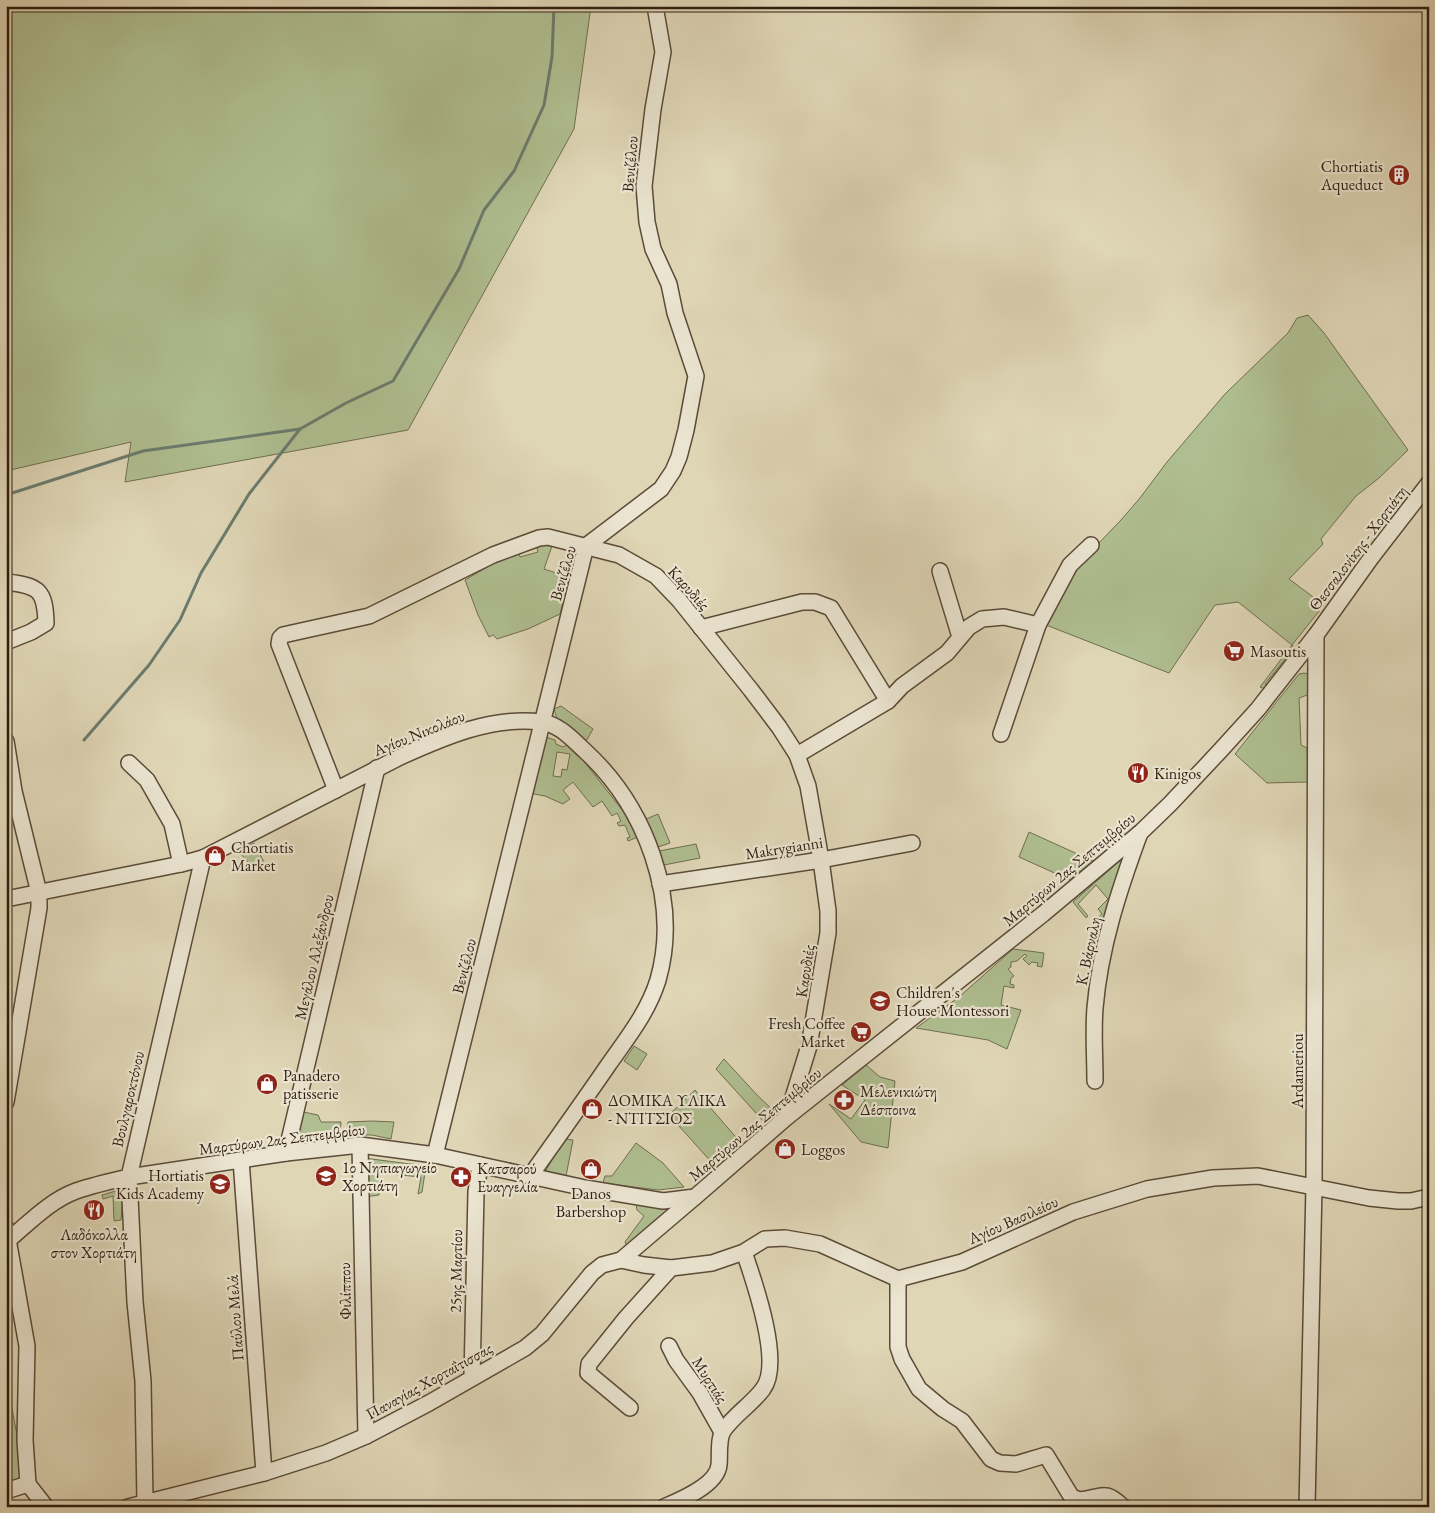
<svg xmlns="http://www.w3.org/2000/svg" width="1435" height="1513" font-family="'EB Garamond',serif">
<rect width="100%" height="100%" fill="#dfd6b6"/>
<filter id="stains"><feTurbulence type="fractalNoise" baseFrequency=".004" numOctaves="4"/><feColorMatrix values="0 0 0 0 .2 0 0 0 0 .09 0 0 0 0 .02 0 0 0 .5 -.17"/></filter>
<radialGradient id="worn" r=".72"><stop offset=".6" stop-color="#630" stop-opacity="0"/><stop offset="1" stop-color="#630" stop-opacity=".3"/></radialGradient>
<g fill="#afbe90" stroke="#6f6e4f" fill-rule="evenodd">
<polygon points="6,6 591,6 574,129 408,430 125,482 131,442 6,471"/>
<polygon points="1308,315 1324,333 1408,450 1379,478 1356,496 1321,539 1323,544 1289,579 1324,605 1292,645 1294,648 1265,684 1268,686 1265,689 1260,687 1292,645 1238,602 1215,605 1169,673 1046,625 1072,571 1121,520 1140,498 1167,462 1225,394 1288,333 1297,318"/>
<polygon points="536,544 552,546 544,569 563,575 570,552 576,555 560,614 528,629 497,639 493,635 489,637 478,615 465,580 518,549 520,557 538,552"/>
<polygon points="1304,673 1308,674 1310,677 1310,694 1299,698 1301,745 1307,748 1308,782 1267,783 1235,754 1299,674"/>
<polygon points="561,706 593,729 585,743 558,722 554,709"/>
<path d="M546,737L555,740L556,744L563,747L567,745L576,751L623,811L638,837L628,841L627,838L630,837L625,825L619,826L617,823L621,821L617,813L612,816L602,801L593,807L573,782L563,790L570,799L563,804L545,796L529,793ZM557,752L570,754L567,770L562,769L561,777L553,776Z"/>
<polygon points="658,814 670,843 658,847 646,819"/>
<polygon points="1029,832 1093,861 1070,880 1019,857"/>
<polygon points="254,843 265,864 257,872 239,852"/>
<polygon points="696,844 700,858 664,865 659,851"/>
<polygon points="1123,858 1102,926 1091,924 1102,914 1098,909 1108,899 1096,885 1078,904 1088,916 1086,918 1073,902"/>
<polygon points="1013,949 1044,953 1042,967 1037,966 1038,963 1032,962 1029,965 1023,959 1027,956 1025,954 1017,961 1011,962 1011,967 1008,969 1014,976 1011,978 1010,984 1014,985 1014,988 1004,986 1001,1005 1021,1010 1007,1049 988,1040 916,1028 959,997"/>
<polygon points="634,1046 647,1054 637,1070 624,1061"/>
<polygon points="724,1059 757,1095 776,1113 765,1123 716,1069"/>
<polygon points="866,1065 880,1077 895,1081 888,1148 861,1142 829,1104 851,1119 865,1100 842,1085"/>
<polygon points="695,1090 741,1143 714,1165 669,1115"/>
<polygon points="299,1111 318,1115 321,1122 341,1122 340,1136 295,1144"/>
<polygon points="372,1121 394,1122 391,1139 372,1135 347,1135 348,1122"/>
<polygon points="564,1139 573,1140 566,1176 545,1172"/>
<polygon points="636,1143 663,1163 684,1187 658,1190 603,1183 605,1176 612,1176"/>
<polygon points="364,1158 426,1166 422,1192 418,1194 421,1177 380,1173 379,1195 365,1197"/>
<polygon points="119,1190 122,1191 123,1195 121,1220 114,1221 113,1196 103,1199 102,1195"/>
<polygon points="636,1204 670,1210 628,1249 625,1242 644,1216 637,1210"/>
<polygon points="6,1377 26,1482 6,1486"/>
</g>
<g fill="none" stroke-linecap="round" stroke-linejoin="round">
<g stroke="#6b7b6d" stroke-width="3">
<polyline points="6,495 143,451 300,429"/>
<polyline points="84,740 149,665 180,620 201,573 249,494 300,429 346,403 393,381 459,269 484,210 514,171 544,105 552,57 554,6"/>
</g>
<g stroke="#5b4b38" stroke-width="18">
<g id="minor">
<polyline points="940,571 960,637"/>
<polyline points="701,628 802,602 815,602 831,608 888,701"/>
<path d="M6,642L31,632L46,623C45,590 39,586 7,582"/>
<polyline points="1001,734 1038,625 1070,565 1091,545"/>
<polyline points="6,741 14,791 39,893 39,908 6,1102"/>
<polyline points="797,755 888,701 902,686 947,653 969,627 982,619 1004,617 1038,625"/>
<polyline points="129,763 147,780 172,824 181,864"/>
<polyline points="336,790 279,644 280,638 283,635 369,616 493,555 539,538 548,537 619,555 656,576 679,600 751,690 779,727 797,755 808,786 821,860 828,911 828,933 809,1046 787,1117"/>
<polyline points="660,884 821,860 912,843"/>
<path d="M6,899L181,864L203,858L400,757C444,737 492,716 541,722C559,724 572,739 585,751C645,806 681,899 658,980C648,1012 628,1037 609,1064C583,1102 557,1138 531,1175"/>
<path d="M1095,1081C1095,1057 1093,1032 1095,1008C1100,948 1119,890 1140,833"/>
<polyline points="360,1145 366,1436"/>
<polyline points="286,1153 377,768"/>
<polyline points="435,1155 586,546 661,489 673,471 679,457 686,430 696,376 675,313 669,284 653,249 647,222 644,186 653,109 663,52 655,6"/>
<polyline points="241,1160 264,1473"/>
<polyline points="6,1228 27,1346 25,1440 28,1484"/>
<path d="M6,1242C28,1224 49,1201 76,1191C93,1185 111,1181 129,1177L286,1153L360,1145L435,1155L585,1188L663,1201L695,1197L787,1117L1043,914L1141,832L1170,804L1219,752L1258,709L1316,635L1371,558L1429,483"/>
<polyline points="621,1260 644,1265 671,1268 712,1263 744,1252 765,1239 785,1238 820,1244 898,1279 962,1262 1073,1212 1147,1189 1213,1178 1258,1176 1369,1198 1398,1201 1411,1201 1429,1197"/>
<path d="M898,1279V1347L902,1359L919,1389L943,1409L962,1421L991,1459L1000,1463L1016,1464L1046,1455L1071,1496L1078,1500C1101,1499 1103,1487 1123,1507"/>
<polyline points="669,1346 676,1360 700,1393 722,1432"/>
<polyline points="472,1378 476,1192 480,1165"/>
<polyline points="630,1408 588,1373 589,1364 626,1318 671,1268"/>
<polyline points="6,1491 28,1484 46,1507"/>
<polyline points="128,1507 264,1473 326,1453 366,1436 429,1403 525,1348 542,1334 592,1273 602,1265 621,1260 695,1197"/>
<polyline points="144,1507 145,1502 143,1381 135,1302 129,1177 203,858"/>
<path d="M664,1507C681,1500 717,1485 719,1465C720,1454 718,1440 723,1431C734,1415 752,1404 763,1389C783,1363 754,1281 744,1252"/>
<polyline points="1307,1507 1314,1186 1316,635"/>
</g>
</g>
<use href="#minor" stroke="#eae4d0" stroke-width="15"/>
</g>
<defs>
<g id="building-disc" transform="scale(1.125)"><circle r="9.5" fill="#8f2418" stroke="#eae4d0"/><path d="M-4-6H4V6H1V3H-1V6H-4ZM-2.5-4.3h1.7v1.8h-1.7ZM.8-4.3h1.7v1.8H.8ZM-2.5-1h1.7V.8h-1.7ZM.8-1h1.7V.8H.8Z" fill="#fff"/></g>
<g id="supermarket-disc" transform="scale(1.125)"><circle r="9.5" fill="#8f2418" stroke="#eae4d0"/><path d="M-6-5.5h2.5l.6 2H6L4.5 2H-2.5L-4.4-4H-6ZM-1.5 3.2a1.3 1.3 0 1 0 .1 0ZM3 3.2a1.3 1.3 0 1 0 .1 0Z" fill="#fff"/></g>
<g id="restaurant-disc" transform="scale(1.125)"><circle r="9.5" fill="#8f2418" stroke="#eae4d0"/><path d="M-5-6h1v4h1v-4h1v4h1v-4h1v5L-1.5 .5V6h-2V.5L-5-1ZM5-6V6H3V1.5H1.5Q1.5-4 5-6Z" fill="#fff"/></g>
<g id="shop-disc" transform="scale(1.125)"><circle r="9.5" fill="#8f2418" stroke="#eae4d0"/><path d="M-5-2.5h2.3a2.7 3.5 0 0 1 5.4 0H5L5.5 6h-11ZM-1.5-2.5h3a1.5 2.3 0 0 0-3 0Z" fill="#fff"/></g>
<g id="school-disc" transform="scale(1.125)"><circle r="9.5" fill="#8f2418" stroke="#eae4d0"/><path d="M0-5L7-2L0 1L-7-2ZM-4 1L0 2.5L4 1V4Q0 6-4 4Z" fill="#fff"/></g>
<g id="pharmacy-disc" transform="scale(1.125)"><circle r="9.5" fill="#8f2418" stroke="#eae4d0"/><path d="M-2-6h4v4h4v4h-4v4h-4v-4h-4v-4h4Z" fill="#fff"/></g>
</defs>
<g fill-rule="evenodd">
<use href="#building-disc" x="1399" y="175"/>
<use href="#supermarket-disc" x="1234" y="651"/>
<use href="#restaurant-disc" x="1138" y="773"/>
<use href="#shop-disc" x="215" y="856"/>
<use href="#school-disc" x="880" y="1001"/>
<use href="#supermarket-disc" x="861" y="1032"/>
<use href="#shop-disc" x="267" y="1084"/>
<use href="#pharmacy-disc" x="844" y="1100"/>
<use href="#shop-disc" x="592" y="1109"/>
<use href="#shop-disc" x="785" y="1149"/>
<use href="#shop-disc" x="591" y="1169"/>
<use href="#school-disc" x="326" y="1176"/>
<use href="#pharmacy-disc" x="461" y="1177"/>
<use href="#school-disc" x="220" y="1184"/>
<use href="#restaurant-disc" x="94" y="1210"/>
</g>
<g text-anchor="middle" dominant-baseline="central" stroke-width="4.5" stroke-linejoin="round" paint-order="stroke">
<g font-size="16" fill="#2f1d0e" stroke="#eae4d0">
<text transform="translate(630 164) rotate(-85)">Βενιζέλου</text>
<text transform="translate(1358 548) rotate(-53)">Θεσσαλονίκης - Χορτιάτη</text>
<text transform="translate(563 573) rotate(-74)">Βενιζέλου</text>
<text transform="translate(689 588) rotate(48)">Καρυδιές</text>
<text transform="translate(419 733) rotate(-22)">Αγίου Νικολάου</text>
<text transform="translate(784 848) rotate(-9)">Makrygianni</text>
<text transform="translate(1069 869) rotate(-40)">Μαρτύρων 2ας Σεπτεμβρίου</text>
<text transform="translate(1088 951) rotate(-78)">Κ. Βάρναλη</text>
<text transform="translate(314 957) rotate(-77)">Μεγάλου Αλεξάνδρου</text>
<text transform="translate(464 966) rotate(-76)">Βενιζέλου</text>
<text transform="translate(805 971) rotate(-81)">Καρυδιές</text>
<text transform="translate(1297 1071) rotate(-90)">Ardameriou</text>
<text transform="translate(128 1099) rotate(-77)">Βουλγαροκτόνου</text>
<text transform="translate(755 1124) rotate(-40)">Μαρτύρων 2ας Σεπτεμβρίου</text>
<text transform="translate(282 1139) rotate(-7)">Μαρτύρων 2ας Σεπτεμβρίου</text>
<text transform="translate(1013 1220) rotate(-24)">Αγίου Βασιλείου</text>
<text transform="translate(456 1271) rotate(-89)">25ης Μαρτίου</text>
<text transform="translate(345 1291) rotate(-91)">Φιλίππου</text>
<text transform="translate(235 1318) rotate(-94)">Παύλου Μελά</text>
<text transform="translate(710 1380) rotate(57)">Μυρτιάς</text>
<text transform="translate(429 1381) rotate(-29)">Παναγίας Χορταΐτισσας</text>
</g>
<g font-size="16" fill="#2f1d0e" stroke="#eae4d0" text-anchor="start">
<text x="1383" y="166" text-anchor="end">Chortiatis<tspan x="1383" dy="18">Aqueduct</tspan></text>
<text x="1250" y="651">Masoutis</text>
<text x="1154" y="773">Kinigos</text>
<text x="231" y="847">Chortiatis<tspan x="231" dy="18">Market</tspan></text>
<text x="896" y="992">Children's<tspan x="896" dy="18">House Montessori</tspan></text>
<text x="845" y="1023" text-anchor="end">Fresh Coffee<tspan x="845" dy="18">Market</tspan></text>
<text x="283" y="1075">Panadero<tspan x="283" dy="18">patisserie</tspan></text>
<text x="860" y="1091">Μελενικιώτη<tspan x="860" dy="18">Δέσποινα</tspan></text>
<text x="608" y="1100">ΔΟΜΙΚΑ ΥΛΙΚΑ<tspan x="608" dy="18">- ΝΤΙΤΣΙΟΣ</tspan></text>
<text x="801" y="1149">Loggos</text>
<text x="342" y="1167">1ο Νηπιαγωγείο<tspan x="342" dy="18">Χορτιάτη</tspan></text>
<text x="477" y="1168">Κατσαρού<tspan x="477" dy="18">Ευαγγελία</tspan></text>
<text x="204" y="1175" text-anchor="end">Hortiatis<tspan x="204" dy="18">Kids Academy</tspan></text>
<text x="591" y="1193" text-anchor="middle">Danos<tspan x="591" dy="18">Barbershop</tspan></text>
<text x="94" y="1234" text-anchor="middle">Λαδόκολλα<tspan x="94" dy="18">στον Χορτιάτη</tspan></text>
</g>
</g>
<rect width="1435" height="1513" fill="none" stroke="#dfd6b6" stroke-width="25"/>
<rect x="8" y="8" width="1420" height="1498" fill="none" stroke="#2f1d0e" stroke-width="2.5"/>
<rect x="12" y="12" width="1410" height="1488" fill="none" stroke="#2f1d0e"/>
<rect width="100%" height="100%" filter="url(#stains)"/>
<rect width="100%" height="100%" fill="url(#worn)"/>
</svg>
